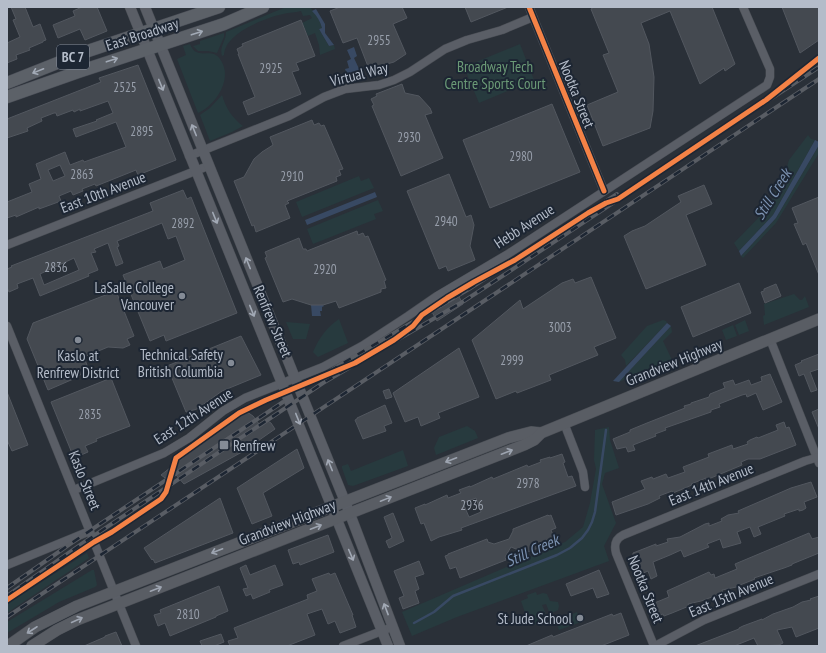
<svg xmlns="http://www.w3.org/2000/svg" width="826" height="653" font-family="'PT Sans Narrow',sans-serif">
<rect width="100%" height="100%" fill="#2a3038"/>
<g fill="#273a3e">
<path d="M286,7H310L319,19L322,28L319,29L329,46L334,45L335,49L320,55L319,45L315,33L308,36L302,23L312,18L310,15L303,16L301,11C295,13 290,12 283,14C265,18 225,33 224,55L222,56C219,47 226,41 226,32Z"/>
<polygon points="224,33 224,37 217,53 208,51 198,51 193,46 200,44 200,41"/>
<path d="M190,44C197,62 211,46 220,59C234,78 216,105 198,113L177,59L186,55L183,46Z"/>
<polygon points="520,44 534,80 479,103 464,67"/>
<path d="M222,95C226,108 232,118 243,126L232,132L210,141L200,115L210,108Z"/>
<polygon points="808,135 811,139 815,140 773,215 739,251 734,243 768,208 775,192 783,180 789,160"/>
<polygon points="819,145 819,153 776,223 743,258 741,256 776,218"/>
<polygon points="359,176 361,181 369,178 374,188 302,217 296,202"/>
<polygon points="378,200 383,211 374,214 376,219 313,244 307,229"/>
<polygon points="794,294 800,300 802,300 805,296 809,307 764,325 763,316 765,315 764,304"/>
<path d="M339,319L348,343L318,357L313,352C319,338 327,327 339,319Z"/>
<polygon points="663,320 666,321 667,323 626,366 625,360 621,355 647,326"/>
<polygon points="745,320 749,331 739,335 735,325"/>
<polygon points="286,322 310,324 306,339 293,339"/>
<polygon points="733,325 737,336 726,340 722,330"/>
<polygon points="671,326 672,332 663,341 672,360 619,382"/>
<polygon points="467,426 475,431 478,438 436,455 434,448 439,437"/>
<polygon points="609,427 610,440 619,468 605,473 602,484 616,523 604,546 609,561 457,617 412,636 402,612 565,542 583,527 590,503 596,469 594,460 595,430"/>
<polygon points="403,450 408,466 353,486 348,485 342,468 342,466 348,464 351,471"/>
<polygon points="87,553 89,558 7,613 7,604"/>
<polygon points="92,570 94,570 97,585 95,587 59,602 7,633 7,622"/>
<path d="M536,592L537,595L543,593L547,594L550,601L558,602L559,606L558,610L550,614L546,604L542,605L548,619C542,622 536,627 529,624L521,601L528,598L527,595Z"/>
<polygon points="577,612 581,622 559,630 556,621"/>
</g>
<g fill="#384963">
<path d="M316,9L325,24V33L334,45L329,46L319,29L322,28C320,21 317,16 312,11Z"/>
<polygon points="354,47 357,56 354,58 360,71 358,72 359,75 348,77 345,69 349,68 347,61 351,59 347,50"/>
<polygon points="815,140 819,142 819,145 776,218 741,256 739,251 773,215"/>
<polygon points="375,192 377,197 307,225 305,220"/>
<polygon points="311,305 323,305 324,306 322,307 322,311 320,311 321,316 312,316"/>
<polygon points="667,323 671,326 619,382 613,381"/>
</g>
<g fill="none" stroke-linecap="round" stroke-linejoin="round">
<polyline stroke="#384963" stroke-width="2.5" points="414,623 434,612 453,596 557,555 570,548 582,538 588,530 592,522 595,512 606,430"/>
</g>
<g fill="#444950" stroke="#52575f" fill-rule="evenodd">
<polygon points="11,7 25,7 33,27 40,24 46,40 43,41 43,42 29,48 30,50 16,55 17,59 7,63 7,43 20,37 13,20 16,19"/>
<polygon points="82,7 97,7 107,31 85,40 80,29 58,38 53,25 75,16 73,11"/>
<polygon points="340,7 402,7 407,18 393,24 406,54 394,62 369,69 357,38 343,43 330,11"/>
<polygon points="465,7 508,7 471,22"/>
<polygon points="594,7 712,7 735,64 725,71 724,68 700,84 670,11 641,23 649,44 654,77 653,111 650,128 603,146 587,105 618,92 603,55 609,53 591,9"/>
<polygon points="782,7 819,7 819,40 800,53"/>
<polygon points="301,20 315,56 296,63 299,70 292,72 301,94 248,115 243,102 255,97 238,54 239,54 237,49 243,46 242,44"/>
<path d="M138,65L176,160L138,175L136,170L96,186L95,184L82,189L83,191L73,195L71,191L59,196L61,201L39,209V207L16,217V215L7,218V202L32,192L29,184L41,179L36,164L65,152L70,165L83,160L84,162L126,147L116,122L76,137L73,129L97,121L96,120L113,113L108,101L80,111V109L74,112L73,110L57,116L56,113H54L41,118L42,121L27,128L28,131L7,138V119L101,82L99,78ZM60,165L65,176L53,181L48,170Z"/>
<polygon points="402,84 405,93 419,96 430,108 432,113 425,115 443,158 401,176 372,106 374,105 371,99 377,96 376,94"/>
<polygon points="552,104 580,172 490,208 463,140"/>
<polygon points="312,120 314,125 319,123 321,126 324,125 343,169 339,170 341,175 336,177 337,181 287,201 289,203 285,205 290,218 256,232 254,225 252,226 234,181 244,177 254,159 262,152 273,145 270,137"/>
<polygon points="449,174 466,217 471,215 474,225 470,246 475,260 448,271 446,266 439,269 407,191"/>
<polygon points="704,185 712,204 686,215 706,265 646,289 624,236 632,231 645,226 681,202 678,196"/>
<path d="M183,190L187,199L191,197L237,313L166,341L164,335L150,341L123,275L160,261L163,269L185,260L176,236L168,239L162,223L117,241L119,246L117,247L123,263L116,266L108,243L94,249L96,252L91,253L98,270L88,274L89,276L40,296L33,278L17,284L18,288L9,292L7,287V269L12,267L11,266L153,211L150,203ZM74,258L79,270L44,285L40,274Z"/>
<polygon points="819,197 819,275 806,243 803,245 794,224 798,223 792,208"/>
<polygon points="357,231 358,235 363,233 365,237 368,236 386,280 384,281 386,288 381,289 381,292 339,308 336,301 323,305 311,305 292,299 283,302 265,258 267,257 265,252 299,238 303,249 306,249 307,251"/>
<polygon points="591,277 616,338 594,347 598,355 549,375 551,380 517,393 516,391 496,399 472,340 520,300 523,309 562,283 573,279 575,283"/>
<polygon points="739,283 751,313 693,337 681,307"/>
<polygon points="776,284 781,296 765,303 761,292 764,291 764,289"/>
<polygon points="116,291 134,336 127,339 130,345 123,348 108,347 84,357 88,368 78,377 48,390 27,339 33,323"/>
<polygon points="458,295 463,304 437,321 432,312"/>
<polygon points="241,336 261,375 222,391 197,409 186,412 167,366"/>
<polygon points="459,348 479,397 438,413 440,418 421,426 418,417 405,422 393,393"/>
<polygon points="819,354 819,369 810,372 817,390 811,392 804,374 799,376 795,365 802,362 801,361"/>
<polygon points="770,374 782,402 763,410 756,393 747,397 746,394 742,395 719,404 720,407 711,410 711,412 665,428 666,430 655,434 656,436 633,445 635,450 628,452 626,447 617,449 613,439 630,432 630,430 647,423 685,408 684,406 691,404 691,403 709,397 710,394 725,388 723,383 733,380 735,385 749,380 751,385 762,381 761,377"/>
<polygon points="111,378 130,426 96,439 97,441 85,446 88,452 74,458 51,402"/>
<polygon points="389,389 392,397 386,399 383,391"/>
<polygon points="7,392 28,445 12,451 7,440"/>
<polygon points="385,405 392,423 384,426 386,431 363,439 355,420 357,419 357,418"/>
<polygon points="819,409 819,429 812,412"/>
<polygon points="247,412 253,416 259,424 266,420 271,423 275,429 242,452 184,484 176,475 168,480 161,475 216,432"/>
<polygon points="784,422 786,428 789,427 796,445 760,459 748,459 741,462 742,465 706,480 706,478 691,484 692,485 673,493 672,491 659,496 660,498 648,504 616,515 612,502 645,489 641,481 652,477 653,479 666,474 668,478 685,472 683,467 709,457 708,454 732,445 733,449 748,444 747,442 750,440 757,437 758,438 778,430 776,425"/>
<polygon points="297,449 304,468 263,493 272,516 252,524 237,488"/>
<path d="M562,454L565,462L563,463L568,477L572,476L576,486L461,528L462,530L439,537L431,541L424,523L421,524L415,508L425,504V505L447,495L448,498L461,493L459,490L470,486V487L492,477L493,479L527,465L528,467L541,462L540,460L550,457V458ZM476,498L481,512L469,517L463,503Z"/>
<polygon points="811,482 817,497 804,502 806,508 803,510 799,511 799,509 784,514 785,516 758,527 761,534 754,537 750,527 737,532 741,543 723,548 720,539 707,544 709,547 684,557 681,550 670,555 653,562 657,576 651,579 648,571 641,574 636,562 633,558 633,553 656,544 656,546 668,542 667,539 680,537 705,524 709,523 709,526 722,521 721,519 728,515 739,513 738,511 791,488"/>
<polygon points="220,498 233,533 155,563 153,559 152,560 144,548"/>
<polygon points="393,513 404,541 389,548 386,541 392,538 384,517"/>
<polygon points="548,515 549,516 551,515 556,528 551,530 553,535 551,540 552,543 522,554 521,551 511,547 505,557 506,560 460,578 456,567 450,569 445,556 448,555 448,554 487,539 488,542 494,544 509,539 513,531 513,529"/>
<polygon points="809,533 812,539 819,537 819,553 792,564 792,565 784,568 754,578 755,579 740,585 741,586 722,590 723,593 701,601 688,604 689,606 672,613 664,616 663,614 656,616 652,604 669,597 667,591 709,572 711,575 714,574 715,578 737,569 735,564"/>
<polygon points="328,535 334,552 300,565 299,562 293,564 288,550"/>
<polygon points="419,561 424,574 415,577 419,589 415,591 419,603 403,609 399,598 404,596 394,571"/>
<polygon points="246,565 250,575 275,565 283,585 269,590 270,592 253,599 251,594 246,596 243,589 248,588 240,568"/>
<polygon points="599,570 609,594 597,598 593,588 571,596 566,584"/>
<polygon points="329,573 330,575 335,573 353,615 352,615 356,627 340,633 335,621 328,624 322,609 307,614 315,635 287,646 230,646 228,641 238,638 234,628 308,599 307,595 317,591 312,579"/>
<polygon points="219,586 228,611 216,616 216,617 170,636 165,623 158,626 154,615 161,613 160,610"/>
<polygon points="819,596 819,628 796,637 792,627 777,630 783,643 779,645 758,646 754,638 734,646 695,646 739,629 739,628 743,626 762,619 762,620 773,614 793,607 802,602 811,600 810,599"/>
<polygon points="621,613 629,635 601,646 526,646 552,635 553,637 612,614 613,616"/>
<polygon points="116,632 122,646 84,646 105,637 105,636"/>
<polygon points="221,634 224,642 214,646 202,646 200,641"/>
</g>
<g fill="none" stroke-linecap="round" stroke-linejoin="round">
<g stroke="#484c53" stroke-width="9">
<g id="minor">
<polyline points="529,7 604,191"/>
<polyline points="189,156 289,116 324,97 345,89 379,85 394,80 410,72 445,49 467,40 502,30 533,17"/>
<polyline points="7,245 208,166"/>
<polyline points="7,326 136,646"/>
<polyline points="770,339 819,463"/>
<polyline points="564,423 583,472 585,487"/>
<polyline points="74,490 164,453 189,438 223,411 245,398 323,367 362,346 408,316 437,296 508,254 767,85 770,77 770,69 743,7"/>
<polyline points="7,565 90,531"/>
<polyline points="343,646 387,629"/>
<path d="M654,646L616,553C614,545 615,539 623,535L805,461L819,457"/>
<polyline points="655,646 704,620 819,574"/>
</g>
</g>
<g stroke="#484c53" stroke-width="11">
<g id="tertiary">
<polyline points="130,7 388,646"/>
<polyline points="145,7 350,514 400,646"/>
</g>
</g>
<g stroke="#484c53" stroke-width="12">
<g id="secondary">
<polyline points="8,646 35,627 77,606 508,438 531,432 541,433"/>
<polyline points="32,646 57,630 77,620 524,445 534,440 541,433 819,319"/>
</g>
</g>
<g stroke="#484c55" stroke-width="13">
<g id="primary">
<polyline points="7,83 85,52 219,7"/>
<polyline points="7,97 78,72 224,24 263,7"/>
</g>
</g>
<use href="#minor" stroke="#5a5e66" stroke-width="8"/>
<use href="#tertiary" stroke="#5a5e66" stroke-width="10"/>
<use href="#secondary" stroke="#595d64" stroke-width="11"/>
<use href="#primary" stroke="#5c6168" stroke-width="12"/>
<g stroke="#595d64" stroke-width="4">
<g id="rail">
<polyline points="317,380 338,366 469,289 617,194"/>
<polyline points="7,588 70,544 283,402"/>
<polyline points="7,596 83,543 323,383 464,301 504,275 819,67"/>
<polyline points="7,617 819,79"/>
</g>
</g>
<use href="#rail" stroke="#1d2633" stroke-width="2.5" stroke-dasharray="8" stroke-linecap="butt"/>
<g stroke="#1d2633" stroke-width="8">
<g id="cycleway">
<polyline points="529,7 604,191"/>
<polyline points="7,600 94,542 112,532 161,499 166,492 176,458 239,413 266,400 355,363 394,340 413,326 422,315 447,298 474,282 515,260 588,213 606,203 618,199 766,100 819,58"/>
</g>
</g>
<use href="#cycleway" stroke="#f48246" stroke-width="5"/>
</g>
<defs><path id="oneway-shaft" d="M-6 0H5M1.5-3L5.5 0L1.5 3" fill="none" stroke-width="1.6" stroke-linecap="round" stroke-linejoin="round"/></defs>
<g stroke="#a2aab6">
<use href="#oneway-shaft" transform="translate(197 33) rotate(-18)"/>
<use href="#oneway-shaft" transform="translate(112 60) rotate(-18)"/>
<use href="#oneway-shaft" transform="translate(38 71) rotate(158)"/>
</g>
<g stroke="#a2a9b5">
<use href="#oneway-shaft" transform="translate(161 85) rotate(68)"/>
<use href="#oneway-shaft" transform="translate(194 130) rotate(-112)"/>
<use href="#oneway-shaft" transform="translate(215 218) rotate(68)"/>
<use href="#oneway-shaft" transform="translate(248 263) rotate(-112)"/>
<use href="#oneway-shaft" transform="translate(252 311) rotate(68)"/>
<use href="#oneway-shaft" transform="translate(298 419) rotate(68)"/>
<use href="#oneway-shaft" transform="translate(330 465) rotate(-112)"/>
<use href="#oneway-shaft" transform="translate(351 555) rotate(67)"/>
<use href="#oneway-shaft" transform="translate(386 609) rotate(-111)"/>
</g>
<g stroke="#9da4b0">
<use href="#oneway-shaft" transform="translate(507 452) rotate(-21)"/>
<use href="#oneway-shaft" transform="translate(451 460) rotate(159)"/>
<use href="#oneway-shaft" transform="translate(386 499) rotate(-22)"/>
<use href="#oneway-shaft" transform="translate(316 527) rotate(-21)"/>
<use href="#oneway-shaft" transform="translate(217 551) rotate(159)"/>
<use href="#oneway-shaft" transform="translate(156 589) rotate(-21)"/>
<use href="#oneway-shaft" transform="translate(77 620) rotate(-24)"/>
<use href="#oneway-shaft" transform="translate(32 630) rotate(147)"/>
</g>
<g fill="#848b96" stroke="#1d2633" stroke-width="1.5">
<circle cx="182" cy="296" r="4"/>
<circle cx="78" cy="340" r="4"/>
<circle cx="231" cy="363" r="4"/>
<rect x="219" y="440" width="10" height="10" rx="2"/>
<circle cx="580" cy="618" r="4"/>
</g>
<g text-anchor="middle" dominant-baseline="central" stroke-width="4" stroke-linejoin="round" paint-order="stroke">
<g font-size="13" fill="#989fab">
<text x="379" y="40">2955</text>
<text x="271" y="68">2925</text>
<text x="125" y="87">2525</text>
<text x="142" y="131">2895</text>
<text x="409" y="137">2930</text>
<text x="521" y="156">2980</text>
<text x="82" y="174">2863</text>
<text x="292" y="176">2910</text>
<text x="446" y="221">2940</text>
<text x="183" y="223">2892</text>
<text x="56" y="267">2836</text>
<text x="325" y="269">2920</text>
<text x="560" y="327">3003</text>
<text x="512" y="360">2999</text>
<text x="90" y="414">2835</text>
<text x="528" y="483">2978</text>
<text x="472" y="505">2936</text>
<text x="188" y="614">2810</text>
</g>
<rect fill="#1d2633" stroke="#878f9c" stroke-width="1" x="57" y="45" width="32" height="24" rx="3"/>
<g font-size="14" font-weight="bold" fill="#b4bcc9">
<text x="73" y="57">BC 7</text>
</g>
<g font-size="15" fill="#b4bcc9" stroke="#1d2633">
<text transform="translate(142 34) rotate(-18)">East Broadway</text>
<text transform="translate(359 74) rotate(-14)">Virtual Way</text>
<text transform="translate(577 94) rotate(68)">Nootka Street</text>
<text transform="translate(103 192) rotate(-21)">East 10th Avenue</text>
<text transform="translate(524 226) rotate(-33)">Hebb Avenue</text>
<text transform="translate(273 321) rotate(67)">Renfrew Street</text>
<text transform="translate(674 362) rotate(-22)">Grandview Highway</text>
<text transform="translate(193 416) rotate(-33)">East 12th Avenue</text>
<text transform="translate(85 480) rotate(68)">Kaslo Street</text>
<text transform="translate(711 484) rotate(-22)">East 14th Avenue</text>
<text transform="translate(287 522) rotate(-21)">Grandview Highway</text>
<text transform="translate(646 589) rotate(68)">Nootka Street</text>
<text transform="translate(731 595) rotate(-23)">East 15th Avenue</text>
</g>
<g font-size="15" fill="#6b9a76" stroke="#1d2633">
<text x="495" y="66">Broadway Tech<tspan x="495" dy="17">Centre Sports Court</tspan></text>
</g>
<g font-size="15" fill="#b4bcc9" stroke="#1d2633" text-anchor="end">
<text x="174" y="287">LaSalle College<tspan x="174" dy="17">Vancouver</tspan></text>
<text x="223" y="354">Technical Safety<tspan x="223" dy="17">British Columbia</tspan></text>
<text x="78" y="355" text-anchor="middle">Kaslo at<tspan x="78" dy="17">Renfrew District</tspan></text>
<text x="233" y="445" text-anchor="start">Renfrew</text>
<text x="572" y="618">St Jude School</text>
</g>
<g font-size="16" font-style="italic" fill="#7c92b1" stroke="#1d2633">
<text transform="translate(772 194) rotate(-58)">Still Creek</text>
<text transform="translate(532 550) rotate(-24)">Still Creek</text>
</g>
</g>
<rect width="826" height="653" fill="none" stroke="#b4bcc9" stroke-width="16"/>
</svg>
